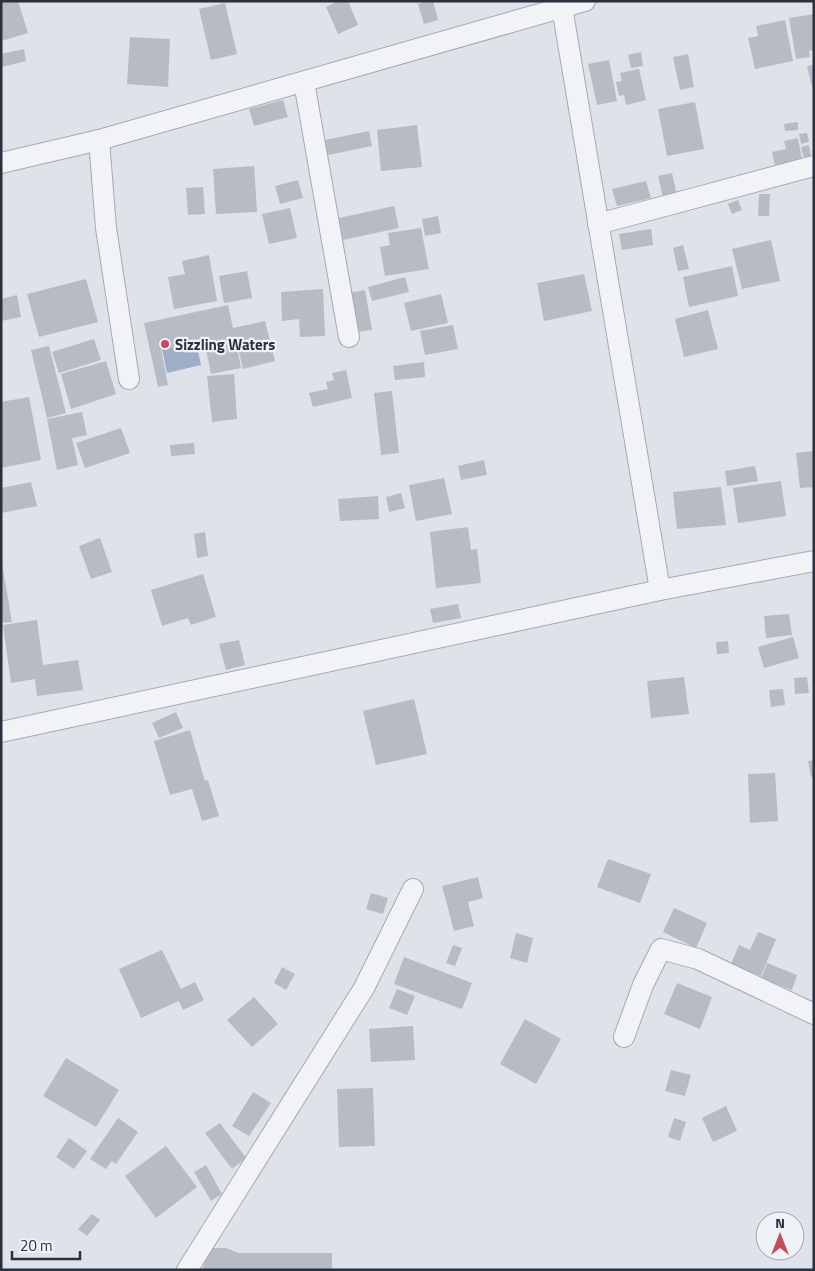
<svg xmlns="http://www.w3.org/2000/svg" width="815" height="1271" font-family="'Titillium Web',sans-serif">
<rect width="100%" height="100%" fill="#dfe2e8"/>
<polygon fill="#9cafc6" points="196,342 201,365 167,373 162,349"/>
<g fill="#b7bbc4">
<polygon points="1,1 18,1 28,33 1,41"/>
<polygon points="338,1 348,1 358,25 338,34 326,7"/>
<polygon points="429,1 433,1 438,20 424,24 418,4"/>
<polygon points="225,3 237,54 211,60 199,9"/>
<polygon points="814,14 814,50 809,51 810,57 796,59 789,18"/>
<polygon points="785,20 793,61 755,69 748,38 758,36 756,26"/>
<polygon points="130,37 170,39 168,87 127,84"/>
<polygon points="24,49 26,61 2,67 1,54"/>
<polygon points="641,52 643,66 631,68 628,55"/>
<polygon points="688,54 694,87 680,90 673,57"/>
<polygon points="609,60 617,101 597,105 588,64"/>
<polygon points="814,65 814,86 812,87 807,66"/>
<polygon points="639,69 646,100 626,105 624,95 619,96 616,82 622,81 620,73"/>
<polygon points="283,100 288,117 254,126 249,109"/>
<polygon points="695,102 704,149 667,156 658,109"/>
<polygon points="798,122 798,130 785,131 784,124"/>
<polygon points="417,125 422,167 381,171 377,130"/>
<polygon points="369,131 372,146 328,155 325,140"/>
<polygon points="807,133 809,142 801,144 799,134"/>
<polygon points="798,138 802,160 775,165 772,152 786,149 784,141"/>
<polygon points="809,145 811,156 804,158 801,147"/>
<polygon points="254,166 257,212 216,214 213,169"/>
<polygon points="672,173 677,195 663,198 658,176"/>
<polygon points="298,180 303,198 280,204 275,186"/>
<polygon points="646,181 651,198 617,206 612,189"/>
<polygon points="203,187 205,214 188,215 186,188"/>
<polygon points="759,194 770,194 769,216 758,216"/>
<polygon points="738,200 742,210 732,214 728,204"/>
<polygon points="394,206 399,228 343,240 339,218"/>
<polygon points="290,208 297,238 269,244 262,214"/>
<polygon points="438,216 441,233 425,236 422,219"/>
<polygon points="421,228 429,269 385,276 380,247 390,245 388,233"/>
<polygon points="651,229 653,245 622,250 619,234"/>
<polygon points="771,240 780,281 742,289 732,249"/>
<polygon points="683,245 689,269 678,271 673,248"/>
<polygon points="209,255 217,301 174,309 168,277 185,274 182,261"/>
<polygon points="732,266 738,296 689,307 683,277"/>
<polygon points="247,271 252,298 224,303 219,276"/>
<polygon points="584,274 592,311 544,321 537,283"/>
<polygon points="405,277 409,292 372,301 368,287"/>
<polygon points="86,279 98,322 39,337 27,294"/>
<polygon points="323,289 325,336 300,337 299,319 282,321 281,292"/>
<polygon points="365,290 372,330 355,332 348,293"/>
<polygon points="441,294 448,323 411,331 404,303"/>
<polygon points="17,295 21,317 1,321 1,299"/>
<polygon points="228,305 233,328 265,321 275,361 243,369 234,332 241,368 211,374 204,340 161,349 168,385 158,387 144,323"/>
<polygon points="708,310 718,349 684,357 675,319"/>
<polygon points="453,325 458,349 425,355 420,331"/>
<polygon points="94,339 101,360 59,373 52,352"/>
<polygon points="49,346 66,413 47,418 31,350"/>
<polygon points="106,361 116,394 71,409 61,374"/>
<polygon points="424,362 425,377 395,380 393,366"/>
<polygon points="346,370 352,398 313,407 309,393 328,389 326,382 334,380 332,373"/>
<polygon points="234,374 237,419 212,422 207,376"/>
<polygon points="392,391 399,453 381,455 374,393"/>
<polygon points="29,397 41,460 1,468 1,402"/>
<polygon points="82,412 87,435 72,438 78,465 57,470 47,419"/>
<polygon points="121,428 130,453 85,468 76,443"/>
<polygon points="194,443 195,454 171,456 170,445"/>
<polygon points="814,451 814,487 800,488 796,453"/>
<polygon points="484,460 487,475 461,480 458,466"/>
<polygon points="755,466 758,481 727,486 725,471"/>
<polygon points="444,478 452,514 416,521 409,485"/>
<polygon points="781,481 786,516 738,523 733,488"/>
<polygon points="31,482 37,506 1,513 1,488"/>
<polygon points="721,487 726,525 677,529 673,492"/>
<polygon points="401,493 405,508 389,512 386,497"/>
<polygon points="378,496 379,519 340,521 338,499"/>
<polygon points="468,527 471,550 477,549 481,583 436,588 430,532"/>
<polygon points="205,532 208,556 197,558 194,534"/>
<polygon points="100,538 112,572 91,579 79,546"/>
<polygon points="1,563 2,563 12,622 1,623"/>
<polygon points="203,574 216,617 191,625 188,618 162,626 151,590"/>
<polygon points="458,604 461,618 433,623 430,609"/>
<polygon points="789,614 792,635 766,638 764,616"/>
<polygon points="37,620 43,665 78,660 83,690 37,696 35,679 11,683 3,625"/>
<polygon points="793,637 799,658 764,668 758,647"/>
<polygon points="239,640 245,665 226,670 219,644"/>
<polygon points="728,641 729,653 717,654 716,642"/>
<polygon points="684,677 689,714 651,718 647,681"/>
<polygon points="807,677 809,693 795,694 794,678"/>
<polygon points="783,689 785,705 771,707 769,690"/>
<polygon points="414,699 427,754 376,765 363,711"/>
<polygon points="176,712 183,728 159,738 152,723"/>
<polygon points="190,730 205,781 208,780 219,816 202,821 192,789 170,795 154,741"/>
<polygon points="814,760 814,776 811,777 808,761"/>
<polygon points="775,773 778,821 750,823 748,774"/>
<polygon points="608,859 651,874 640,903 597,887"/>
<polygon points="478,877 483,898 468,902 474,926 454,931 442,886"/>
<polygon points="371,893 388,898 383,914 366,909"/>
<polygon points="674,908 707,923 696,948 663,932"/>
<polygon points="758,932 776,939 761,976 731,964 739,945 750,950"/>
<polygon points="516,933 533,938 527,963 510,958"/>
<polygon points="453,945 462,948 455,966 446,963"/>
<polygon points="162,950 181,989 195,982 204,1000 183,1010 179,1001 141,1018 119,969"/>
<polygon points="404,957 472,983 462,1009 394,984"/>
<polygon points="767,963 797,975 792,990 761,979"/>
<polygon points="282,967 295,974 286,990 274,983"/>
<polygon points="677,983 712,997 700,1029 664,1014"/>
<polygon points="397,989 415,996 407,1015 389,1008"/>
<polygon points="254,997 278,1024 252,1047 227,1020"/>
<polygon points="525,1019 561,1039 536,1084 500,1064"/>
<polygon points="413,1026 415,1060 371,1062 369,1029"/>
<polygon points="66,1058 119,1090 96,1127 43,1096"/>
<polygon points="671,1070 691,1075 685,1096 665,1091"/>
<polygon points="373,1088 375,1146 339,1147 337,1089"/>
<polygon points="253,1092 271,1103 249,1136 232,1126"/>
<polygon points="726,1106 737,1131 713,1142 702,1118"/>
<polygon points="118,1118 138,1132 116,1164 112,1161 106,1169 90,1159"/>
<polygon points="674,1118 686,1122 680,1141 668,1137"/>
<polygon points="220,1123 246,1158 232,1169 205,1133"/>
<polygon points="69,1138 87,1151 74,1169 56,1157"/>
<polygon points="166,1146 197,1187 156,1218 125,1176"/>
<polygon points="206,1165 222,1194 211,1201 194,1172"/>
<polygon points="92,1214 100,1220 87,1236 78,1229"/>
<polygon points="210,1248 226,1248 239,1253 332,1253 332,1270 202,1270"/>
</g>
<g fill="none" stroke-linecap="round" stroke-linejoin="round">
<g stroke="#a5a9b2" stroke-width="22">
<g id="minor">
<polyline points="562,7 660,590"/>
<polyline points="304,82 349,337"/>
<polyline points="99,140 106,228 129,379"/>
<polyline points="1,163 99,140 585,1"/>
<polyline points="598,224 814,166"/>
<polyline points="1,732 660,590 814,561"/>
<polyline points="624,1037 643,985 661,949 698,959 814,1014"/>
<polyline points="187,1270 364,988 413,889"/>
</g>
</g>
<use href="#minor" stroke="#f2f3f6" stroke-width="20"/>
</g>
<circle fill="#c64b59" stroke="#eef1f5" stroke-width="2" cx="165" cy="344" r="5"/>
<g text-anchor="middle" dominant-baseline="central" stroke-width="4.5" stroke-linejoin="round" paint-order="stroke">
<g font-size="15" font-weight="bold" fill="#29303e" stroke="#eef1f5" text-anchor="start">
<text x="175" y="344">Sizzling Waters</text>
</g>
</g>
<rect width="815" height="1271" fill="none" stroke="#29303e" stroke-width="5"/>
<g transform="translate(780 1236)"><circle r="24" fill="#eef1f5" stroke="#9fa4ac"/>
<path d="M0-4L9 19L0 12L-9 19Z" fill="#c64b59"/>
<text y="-8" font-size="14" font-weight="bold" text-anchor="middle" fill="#29303e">N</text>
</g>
<path d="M12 1251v8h68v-8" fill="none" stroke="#29303e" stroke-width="2.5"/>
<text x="20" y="1251" font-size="15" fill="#29303e" stroke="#eef1f5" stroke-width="4" paint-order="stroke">20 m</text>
</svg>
